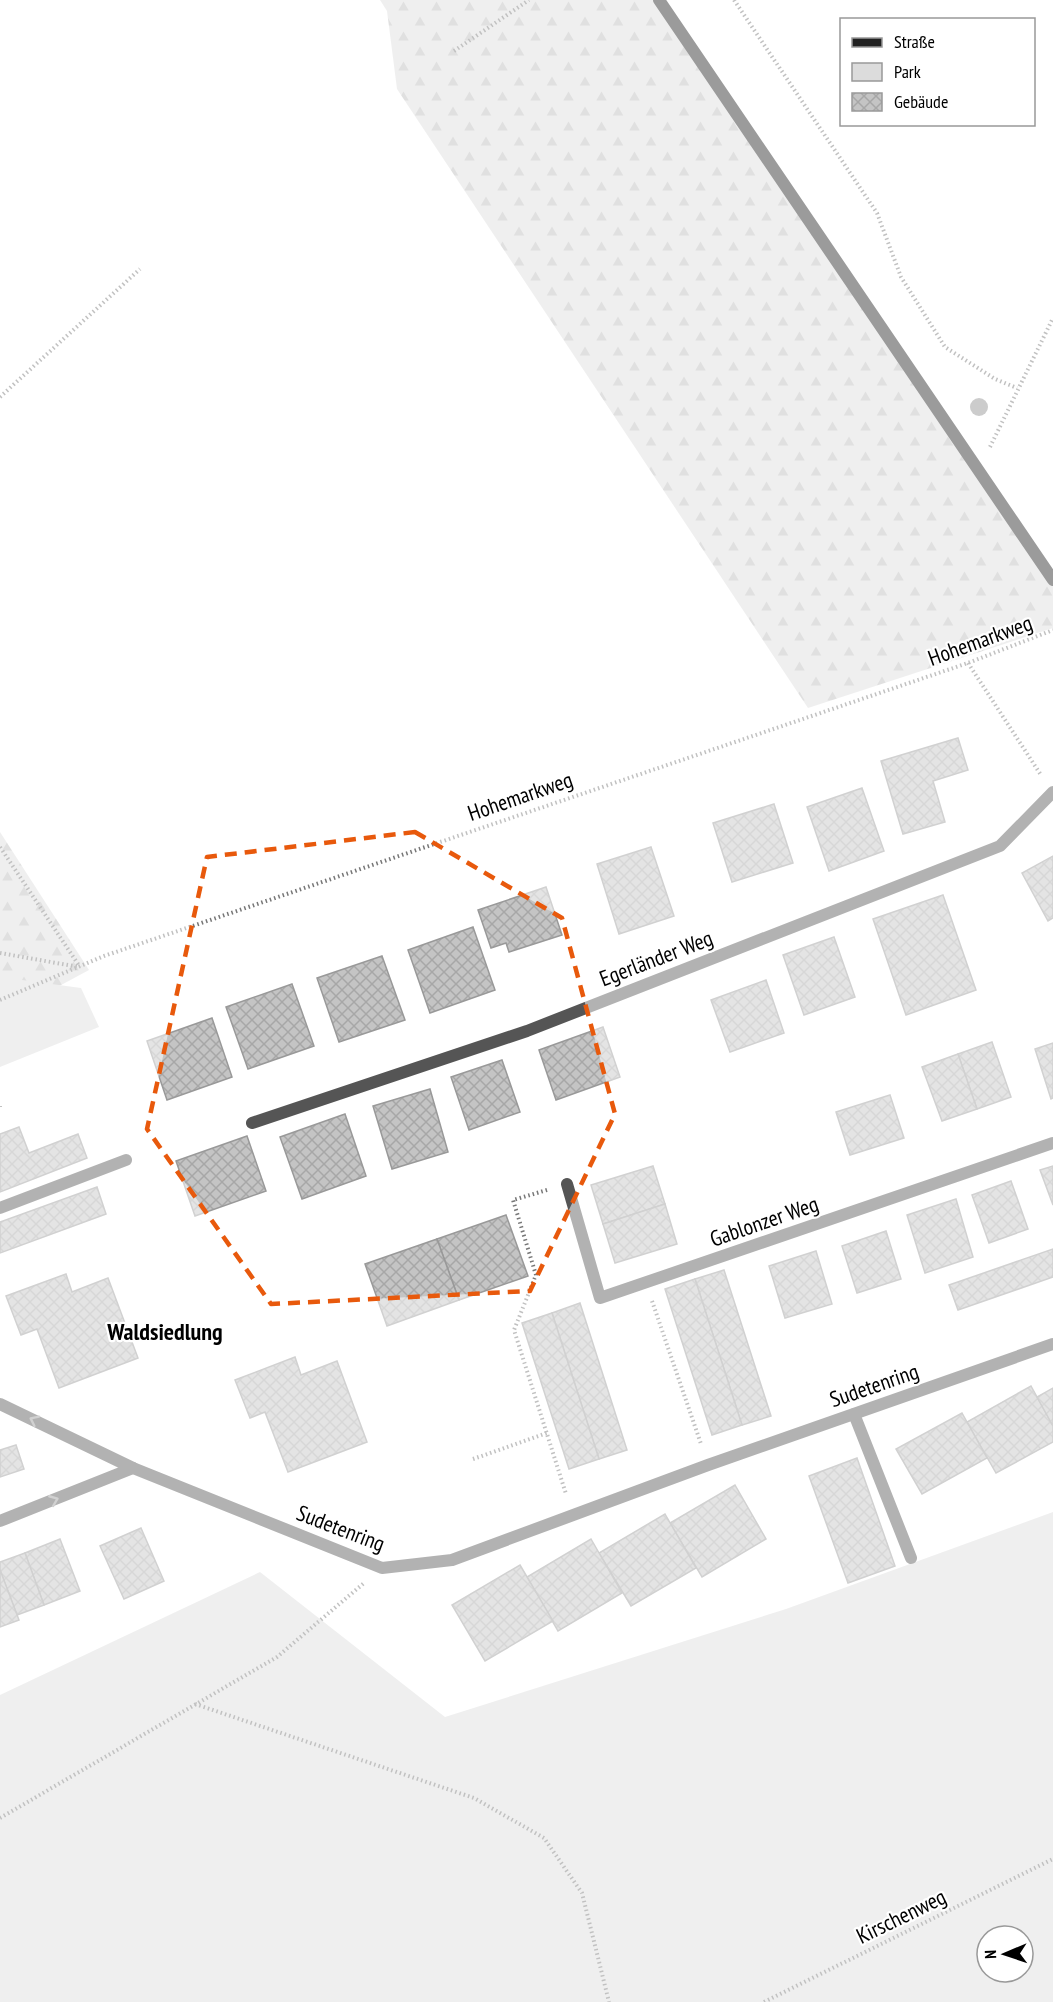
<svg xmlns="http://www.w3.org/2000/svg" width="1053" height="2002" font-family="'PT Sans Narrow',sans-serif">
<defs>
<pattern id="forest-firs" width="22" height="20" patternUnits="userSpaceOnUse" patternTransform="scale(1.5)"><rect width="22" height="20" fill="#dcdcdc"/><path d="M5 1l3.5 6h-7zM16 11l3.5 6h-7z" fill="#bbb"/></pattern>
<pattern id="building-cross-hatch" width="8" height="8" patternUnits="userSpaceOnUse" patternTransform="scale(1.5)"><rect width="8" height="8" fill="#c4c4c4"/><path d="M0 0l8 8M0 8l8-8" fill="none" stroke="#a7a7a7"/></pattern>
</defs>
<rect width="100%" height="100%" fill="#fff"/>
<g fill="url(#forest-firs)">
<polygon points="380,0 659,0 1053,580 1053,628 808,708 397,89 387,11"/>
<polygon points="0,832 89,970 0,1018"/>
</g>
<g fill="#dcdcdc" fill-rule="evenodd">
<polygon points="0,977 81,988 99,1027 0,1067"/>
<path d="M1053,1512V2002H0V1695L260,1572L445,1717L786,1609ZM987,1936H1023V1972H987Z"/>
</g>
<g fill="url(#building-cross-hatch)" stroke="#999" stroke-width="1.5">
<polygon points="958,738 968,770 933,781 945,822 903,834 881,761"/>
<polygon points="862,788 884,851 829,871 807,807"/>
<polygon points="774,804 793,863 732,882 713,823"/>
<polygon points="651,847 674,916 619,934 597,864"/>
<polygon points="1053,856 1053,918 1048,921 1022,873"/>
<polygon points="546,887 562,935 509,952 506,943 491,948 478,910"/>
<polygon points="943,895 976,990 906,1015 873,919"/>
<polygon points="473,927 495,990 430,1013 408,950"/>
<polygon points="834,937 855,997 804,1015 783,955"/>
<polygon points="382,956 405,1020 339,1042 317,978"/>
<polygon points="766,980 784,1033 730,1052 711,1000"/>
<polygon points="292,984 314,1046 248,1069 226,1007"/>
<polygon points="212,1018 232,1077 167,1100 147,1041"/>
<polygon points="603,1027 620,1077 556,1100 539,1050"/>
<polygon points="992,1042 1011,1097 977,1109 958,1054"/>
<polygon points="1053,1043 1053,1098 1051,1099 1035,1049"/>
<polygon points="958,1054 977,1109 942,1121 922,1067"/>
<polygon points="502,1060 520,1112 469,1130 451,1077"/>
<polygon points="430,1089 448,1152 392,1169 373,1106"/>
<polygon points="890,1095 904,1138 850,1155 836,1112"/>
<polygon points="345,1114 366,1176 302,1199 280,1137"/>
<polygon points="19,1127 29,1153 78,1134 87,1158 0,1192 0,1134"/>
<polygon points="247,1136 266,1191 195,1216 176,1161"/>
<polygon points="653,1166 665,1204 603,1224 591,1185"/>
<polygon points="1053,1166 1053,1205 1040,1170"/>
<polygon points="1011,1181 1028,1229 989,1243 972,1195"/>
<polygon points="97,1187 106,1214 0,1253 0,1222"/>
<polygon points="956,1199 973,1257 925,1273 907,1215"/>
<polygon points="665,1204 677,1244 615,1263 603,1224"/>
<polygon points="506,1215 528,1276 459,1300 437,1239"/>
<polygon points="886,1231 901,1279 857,1293 842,1246"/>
<polygon points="437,1239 459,1300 387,1326 365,1264"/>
<polygon points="1053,1249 1053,1277 958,1310 949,1285"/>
<polygon points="816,1251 832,1304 785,1318 769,1266"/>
<polygon points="724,1270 771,1416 742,1425 695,1279"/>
<polygon points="66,1274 72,1292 108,1278 138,1358 59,1388 37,1329 21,1335 6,1296"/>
<polygon points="695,1279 742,1425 712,1435 665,1289"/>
<polygon points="580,1303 627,1450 599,1459 552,1313"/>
<polygon points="552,1313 599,1459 569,1469 522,1323"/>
<polygon points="295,1357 301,1375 337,1361 367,1442 288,1472 265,1412 250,1418 235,1380"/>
<polygon points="1031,1386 1053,1426 1053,1442 996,1473 967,1422"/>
<polygon points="1053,1388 1053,1426 1037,1397"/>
<polygon points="962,1413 987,1458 922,1494 896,1449"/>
<polygon points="16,1445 24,1469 0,1477 0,1450"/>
<polygon points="857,1458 895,1566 848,1583 809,1476"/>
<polygon points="735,1485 766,1539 702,1577 670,1523"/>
<polygon points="665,1514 696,1568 631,1606 599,1553"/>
<polygon points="141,1528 164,1581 124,1599 100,1546"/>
<polygon points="60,1539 80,1591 44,1605 25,1553"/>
<polygon points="591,1539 622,1593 558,1631 527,1577"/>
<polygon points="25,1553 44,1605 17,1615 0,1570 0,1562"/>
<polygon points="520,1565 553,1621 485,1661 452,1605"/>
<polygon points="0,1570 19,1620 0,1627"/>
</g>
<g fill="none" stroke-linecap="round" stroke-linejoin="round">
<g stroke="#777" stroke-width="4" stroke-dasharray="1.5 3" stroke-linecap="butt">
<polyline points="734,0 877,213 901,277 945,347 995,379 1017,388"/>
<polyline points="454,51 529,0"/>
<polyline points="0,397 140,269"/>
<polyline points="990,447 1053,318"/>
<polyline points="968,663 1041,775"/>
<polyline points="0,847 80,967"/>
<polyline points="0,953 79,967"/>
<polyline points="0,1000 104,956 968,663 1053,630"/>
<polyline points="0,1106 0,1107"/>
<polyline points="547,1190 513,1200 536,1275 514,1330 566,1494"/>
<polyline points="652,1301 701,1444"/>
<polyline points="473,1459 547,1433"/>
<polyline points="195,1704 474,1798 544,1838 582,1893 609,2002"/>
<polyline points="0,1818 277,1657 364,1583"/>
<polyline points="764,2002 1053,1859"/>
</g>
<g stroke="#555" stroke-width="12">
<polyline points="0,1208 126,1160"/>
<polyline points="854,1414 911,1558"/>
</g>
<g stroke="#555" stroke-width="12">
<polyline points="252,1123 527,1031 1000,846 1053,792"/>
<polyline points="567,1184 600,1298 1053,1143"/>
<polyline points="0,1404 133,1468 0,1521"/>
<polyline points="133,1468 382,1568 452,1560 708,1465 1053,1344"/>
</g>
<polyline stroke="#222" stroke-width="12" points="659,0 1053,580"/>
</g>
<circle fill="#8f8f8f" cx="979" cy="407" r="9"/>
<defs><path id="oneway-chevron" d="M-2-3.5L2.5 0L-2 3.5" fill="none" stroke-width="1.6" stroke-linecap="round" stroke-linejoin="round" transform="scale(1.5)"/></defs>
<g stroke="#999">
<use href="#oneway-chevron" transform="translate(34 1420) rotate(-154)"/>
<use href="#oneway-chevron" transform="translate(54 1500) rotate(-22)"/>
</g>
<path d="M0 0H1053V2002H0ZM415,832L562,918L615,1114L530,1291L271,1304L147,1129L207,857Z" fill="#fff" fill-opacity=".55" fill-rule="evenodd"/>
<path fill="none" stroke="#e8590c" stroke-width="4.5" stroke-dasharray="12 8" stroke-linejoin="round" d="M415,832L562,918L615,1114L530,1291L271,1304L147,1129L207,857Z"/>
<g text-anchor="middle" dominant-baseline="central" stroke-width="4.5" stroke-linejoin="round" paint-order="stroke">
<g font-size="22" fill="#000" stroke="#fff">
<text transform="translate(980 640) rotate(-20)">Hohemarkweg</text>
<text transform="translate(520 796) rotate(-19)">Hohemarkweg</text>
<text transform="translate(656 958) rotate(-21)">Egerländer Weg</text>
<text transform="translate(764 1221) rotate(-19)">Gablonzer Weg</text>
<text transform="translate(874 1385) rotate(-19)">Sudetenring</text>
<text transform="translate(341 1528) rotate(21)">Sudetenring</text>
<text transform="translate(901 1916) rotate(-26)">Kirschenweg</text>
</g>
<g font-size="24" font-weight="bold" fill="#000" stroke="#fff">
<text x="165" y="1331">Waldsiedlung</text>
</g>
</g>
<rect x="840" y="18" width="195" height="108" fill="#ffffff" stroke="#999999" stroke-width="1.5"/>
<rect x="852" y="38" width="30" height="9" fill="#222222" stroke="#999999" stroke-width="1.5"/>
<text x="894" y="48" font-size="18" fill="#000000">Straße</text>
<rect x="852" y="63" width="30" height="18" fill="#dcdcdc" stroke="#999999" stroke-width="1.5"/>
<text x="894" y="78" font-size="18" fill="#000000">Park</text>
<rect x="852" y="93" width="30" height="18" fill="url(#building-cross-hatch)" stroke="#999999" stroke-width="1.5"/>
<text x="894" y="108" font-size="18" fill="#000000">Gebäude</text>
<g transform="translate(1005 1954) rotate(268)"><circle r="28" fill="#ffffff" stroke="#999999" stroke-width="1.5"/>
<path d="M0-4.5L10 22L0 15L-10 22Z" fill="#000000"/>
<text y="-9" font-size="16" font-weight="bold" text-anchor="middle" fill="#000000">N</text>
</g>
</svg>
